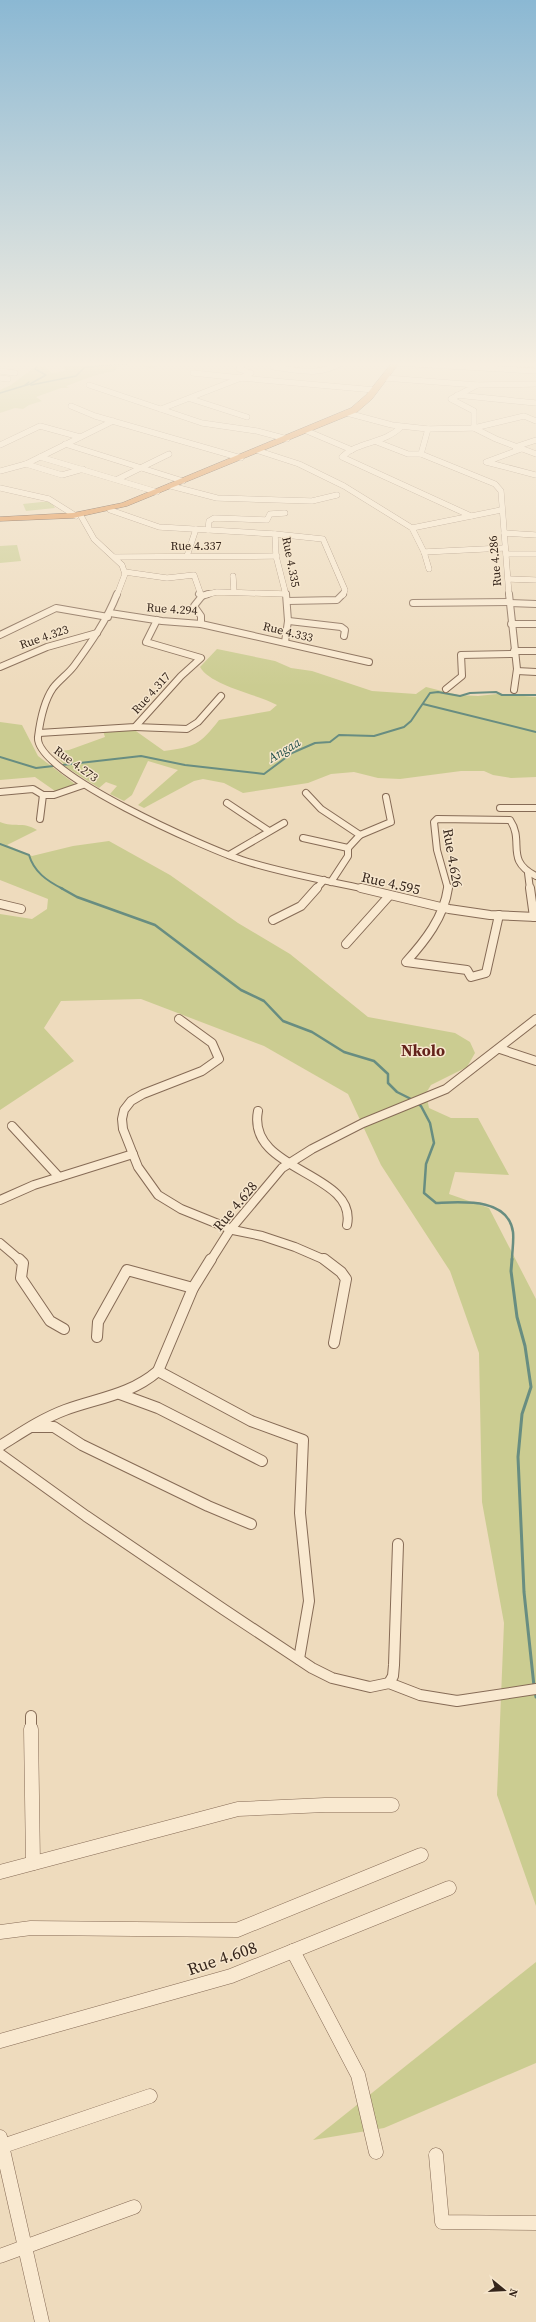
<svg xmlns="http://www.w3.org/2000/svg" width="536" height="2322" font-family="'Source Serif 4',serif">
<rect width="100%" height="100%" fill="#eedbbd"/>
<g fill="#cbcc91">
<polygon points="148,362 188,362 150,368 128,364 118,367 114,371 96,375 66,386 69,388 61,388 36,397 42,401 29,405 23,409 15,408 0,413 0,390 11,385 35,367 45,367 52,373 66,371 62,366"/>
<polygon points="51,501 55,508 26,511 23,504"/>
<polygon points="17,545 21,561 0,563 0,546"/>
<path d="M217,649L275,661L291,668L312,671L372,691L416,694L426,687L458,695L478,696L497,694L536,697V777L511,778L493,775L484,771H461L400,779L378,778L354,772L331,774L308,783L243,793L224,783L203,779L194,781L144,808L138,805L178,770L148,761L132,795L124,801L110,794L117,786L106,782L99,788L66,767L53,752L69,750L105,737L103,731L133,729L164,751C194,747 200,745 219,720L270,711L277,705C257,694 211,686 200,667Z"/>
<polygon points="0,722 22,725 38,756 76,785 55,791 35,777 0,780"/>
<path d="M0,822C15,828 22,821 37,830L7,845L32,856L73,846L109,841L170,875L238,923L290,954L368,1017L455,1033L470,1042L475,1053L467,1067L431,1085L426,1093L429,1108L451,1118H478L509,1175L455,1172L449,1194L489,1208L536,1299V1906L497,1795L504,1623L482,1502L479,1353L450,1271L381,1165L348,1094L264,1046L141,999L61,1001L44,1028L74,1061L0,1110V914L32,919L47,909L48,899L0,880Z"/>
<polygon points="536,1962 536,2063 384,2128 313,2140"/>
</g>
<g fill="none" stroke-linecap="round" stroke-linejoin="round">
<g stroke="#688d81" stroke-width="1.5">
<polyline points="25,385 29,382"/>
<polyline points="31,385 76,376 85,367 155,362"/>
<polyline points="0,393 30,384 46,375 35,369 39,362"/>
</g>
<g stroke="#688d81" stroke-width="2">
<polyline points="423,704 536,732"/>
<polyline points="0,757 36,768 141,756 185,765 264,774 292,753 315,743 330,742 339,735 374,736 404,727 411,721 430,693 438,692 460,696 470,693 496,692 502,695 536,695"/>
<path d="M0,844L29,855C34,872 47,881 63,889"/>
</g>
<g stroke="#688d81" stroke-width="2.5">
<polyline points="61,888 77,897 155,925 241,990 264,1001 283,1021 312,1032 344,1052 374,1061 388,1074 388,1083 397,1092 413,1100"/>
<path d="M417,1103L421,1106L430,1123L434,1143L426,1164L424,1193L436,1203C461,1202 508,1197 513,1232C514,1241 512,1252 512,1260"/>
</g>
<g stroke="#688d81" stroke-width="3">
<polyline points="512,1259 511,1271 517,1317 525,1346 531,1387 522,1414 518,1457 524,1592 534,1686"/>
<polyline points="535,1691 536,1697"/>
</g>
<g stroke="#866b56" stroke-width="6">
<g id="minor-far4">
<polyline points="397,363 536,371"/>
<path d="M273,367C297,370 321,377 342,362"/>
<polyline points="0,371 15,373"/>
<polyline points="193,373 241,378 251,373 239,369 245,362"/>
<polyline points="0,378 8,379"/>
<polyline points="385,378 477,385 451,399 474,411 474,428 496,439 536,454"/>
<polyline points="89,385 202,423 257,431 287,439"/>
<polyline points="477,385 536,384"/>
<polyline points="457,395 536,403"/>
<polyline points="191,399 247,417"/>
<polyline points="71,406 95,416 241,458"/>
<polyline points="161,409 241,378 375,390"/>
<polyline points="347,413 392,425 428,429 474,428 524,416 536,421"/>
<path d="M401,427C384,444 358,441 342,457L471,516"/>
<polyline points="428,429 421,454 495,484 501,491 509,595"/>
<polyline points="307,431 352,450"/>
<polyline points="377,442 408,454 421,454"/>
<polyline points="65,444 183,481"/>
<polyline points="0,445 40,426 80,437"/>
<polyline points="515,447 536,440"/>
<polyline points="521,449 486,462 536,475"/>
<polyline points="259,451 299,464 344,486 412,528 424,552 429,569"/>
<polyline points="40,457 157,492"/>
<polyline points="26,464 62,475 83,469"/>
<polyline points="0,471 26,464 113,421"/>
<polyline points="118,479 169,454"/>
<polyline points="171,486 217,498 312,501 337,495"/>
<polyline points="0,488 49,499 76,516"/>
<polyline points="110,510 159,527 275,534 276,556 286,595"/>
<polyline points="81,516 94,539 122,565 125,574 117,595"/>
<polyline points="412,528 501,510"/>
<polyline points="208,530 209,521 214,518 267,520 270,514 285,513"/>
<polyline points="504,533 536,535"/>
<polyline points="275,534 323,539 345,590 343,595"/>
<polyline points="424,552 504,548"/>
<polyline points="506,554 536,554"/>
<polyline points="187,556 196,529"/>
<polyline points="115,557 277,556"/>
<polyline points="125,572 167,578 194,575 201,595"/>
<polyline points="233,576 234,592"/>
<polyline points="509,579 536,580"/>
<polyline points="205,595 217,592 286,594"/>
</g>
</g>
<g stroke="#866b56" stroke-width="8">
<g id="minor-far3">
<path d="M117,594C107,620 90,644 74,666C68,674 59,680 53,688C44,701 40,721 38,737C34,773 208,849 242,860C282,873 324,880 365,889"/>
<polyline points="509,594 517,669 514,690"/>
<polyline points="202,596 208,594"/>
<polyline points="288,601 337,600 343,594"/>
<polyline points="413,603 509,602"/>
<polyline points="510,603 536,604"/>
<polyline points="110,613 162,621 201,624 201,616 194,606 202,596 199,594"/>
<polyline points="289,621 341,627 345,630 344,636"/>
<polyline points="201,624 369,662"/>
<polyline points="511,624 536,624"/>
<polyline points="0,635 56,608 108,617"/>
<polyline points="285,642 288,621 286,594"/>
<polyline points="514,651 536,651"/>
<polyline points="0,667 47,647 97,633"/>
<polyline points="517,671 536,672"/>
<polyline points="446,689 462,676 461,655 514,654"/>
<polyline points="135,727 187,729 198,722 221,696"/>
<polyline points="39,733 135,727 181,676 201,658 146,642 157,620"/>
<polyline points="0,792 33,789 43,795 54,795 83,785"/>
<polyline points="306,793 321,809 360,835"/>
<polyline points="227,803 269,831"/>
<polyline points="500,808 536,808"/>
<polyline points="40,819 43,795"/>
<polyline points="303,838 348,848"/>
<polyline points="229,855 284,823"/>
<polyline points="528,873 530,889"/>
<polyline points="331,882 348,856 348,848 360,835 391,822 386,797"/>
<polyline points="316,889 324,880"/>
<path d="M448,889L437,850L434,822L437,819L510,820C525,842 504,860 536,876"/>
</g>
</g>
<g stroke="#866b56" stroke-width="10">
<g id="minor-far2">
<polyline points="361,888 449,909 490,915 536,917"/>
<path d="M448,888C444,917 425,941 406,962L467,970L471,977L486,973L499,915"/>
<polyline points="530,888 534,917"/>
<polyline points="0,904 21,909"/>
<polyline points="273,920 301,906 317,888"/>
<polyline points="346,944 389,896"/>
<polyline points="179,1019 212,1043 219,1059 202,1071 143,1094 131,1101 124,1110 122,1119 123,1129 138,1167 158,1195 181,1209 233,1230 262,1236 295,1247 325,1260"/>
<polyline points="500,1049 536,1061"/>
<path d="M258,1111C246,1172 358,1172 347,1225"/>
<polyline points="12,1126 59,1177"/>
<polyline points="0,1200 34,1185 133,1154"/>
<polyline points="0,1243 20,1260"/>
<polyline points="211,1260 230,1230 282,1168 312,1149 363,1123 446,1089 536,1019"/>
</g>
</g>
<g stroke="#866b56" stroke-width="12">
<g id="minor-far1">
<polyline points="19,1259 23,1263 21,1278 50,1321 64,1329"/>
<polyline points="324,1259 341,1272 346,1279 334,1343"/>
<polyline points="97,1337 98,1322 127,1270 193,1288"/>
<polyline points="158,1371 251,1421 303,1440 300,1513 309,1601 299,1659"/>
<polyline points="120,1394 158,1408 262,1461"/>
<polyline points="32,1427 54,1427 82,1445 208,1506 251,1524"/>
<path d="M0,1446C21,1433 41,1419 65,1410C98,1398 130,1395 158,1371L193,1288L211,1259"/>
<polyline points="0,1454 86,1516 223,1609 312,1668 332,1678 370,1687 389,1683 420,1695 457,1701 536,1689"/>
<polyline points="389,1683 393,1676 394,1665 398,1544"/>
<polyline points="31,1716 31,1730"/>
</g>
</g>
<g stroke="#866b56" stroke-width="15">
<g id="minor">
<polyline points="31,1729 33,1863"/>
<polyline points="0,1872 238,1809 325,1805 392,1805"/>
<polyline points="0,1932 31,1928 237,1930 421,1855"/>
<polyline points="293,1951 358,2075 376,2152"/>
<polyline points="0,2041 231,1976 449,1888"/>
<polyline points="0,2137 42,2322"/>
<polyline points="0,2147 150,2096"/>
<polyline points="436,2155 442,2222 536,2223"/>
<polyline points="0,2256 134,2207"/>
</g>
</g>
<g stroke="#543a2b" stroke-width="1">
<polygon id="highway" points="393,362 400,362 372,399 357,412 127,506 73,518 0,521 0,517 73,513 122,503 351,408 366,395"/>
</g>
<use href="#minor-far4" stroke="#f9e9d0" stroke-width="5.5"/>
<use href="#minor-far3" stroke="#f9e9d0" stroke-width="6"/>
<use href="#minor-far2" stroke="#f9e9d0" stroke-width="8"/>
<use href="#minor-far1" stroke="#f9e9d0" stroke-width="10"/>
<use href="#minor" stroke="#f9e9d0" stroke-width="14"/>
<use href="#highway" fill="#e1914b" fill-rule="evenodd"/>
</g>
<linearGradient id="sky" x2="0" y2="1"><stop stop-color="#8bb8d3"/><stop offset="0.53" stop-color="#f7efe1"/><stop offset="1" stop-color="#f7efe1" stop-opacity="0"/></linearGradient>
<rect width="536" height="687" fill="url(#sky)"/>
<g text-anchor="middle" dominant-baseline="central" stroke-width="3" stroke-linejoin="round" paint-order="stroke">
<g font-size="12" fill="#35251b" stroke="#f6e6cd">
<text x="196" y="546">Rue 4.337</text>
<text transform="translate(495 561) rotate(-95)">Rue 4.286</text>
<text transform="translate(291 562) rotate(79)">Rue 4.335</text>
<text transform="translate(172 609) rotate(4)">Rue 4.294</text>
<text transform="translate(288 632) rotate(14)">Rue 4.333</text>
<text transform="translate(44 637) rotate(-19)">Rue 4.323</text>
<text transform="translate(151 693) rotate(-48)">Rue 4.317</text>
<text transform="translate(76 764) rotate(36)">Rue 4.273</text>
</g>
<g font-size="13" font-style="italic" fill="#2a554f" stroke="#f6e6cd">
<text transform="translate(284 750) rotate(-31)">Angaa</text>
</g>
<g font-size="14" fill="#35251b" stroke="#f6e6cd">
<text transform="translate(453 858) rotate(80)">Rue 4.626</text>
<text transform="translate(391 883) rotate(13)">Rue 4.595</text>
<text transform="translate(235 1206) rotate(-50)">Rue 4.628</text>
</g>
<g font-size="16" font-weight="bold" fill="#63221a" stroke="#f6e6cd">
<text x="423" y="1050">Nkolo</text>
</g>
<g font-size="17" fill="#35251b" stroke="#f6e6cd">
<text transform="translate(222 1958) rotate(-19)">Rue 4.608</text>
</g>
</g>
<g transform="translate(504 2290) rotate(108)" stroke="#f6e6cd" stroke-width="3" paint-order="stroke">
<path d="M0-3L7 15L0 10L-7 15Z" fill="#35251b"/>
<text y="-6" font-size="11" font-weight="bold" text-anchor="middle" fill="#35251b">N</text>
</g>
</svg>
